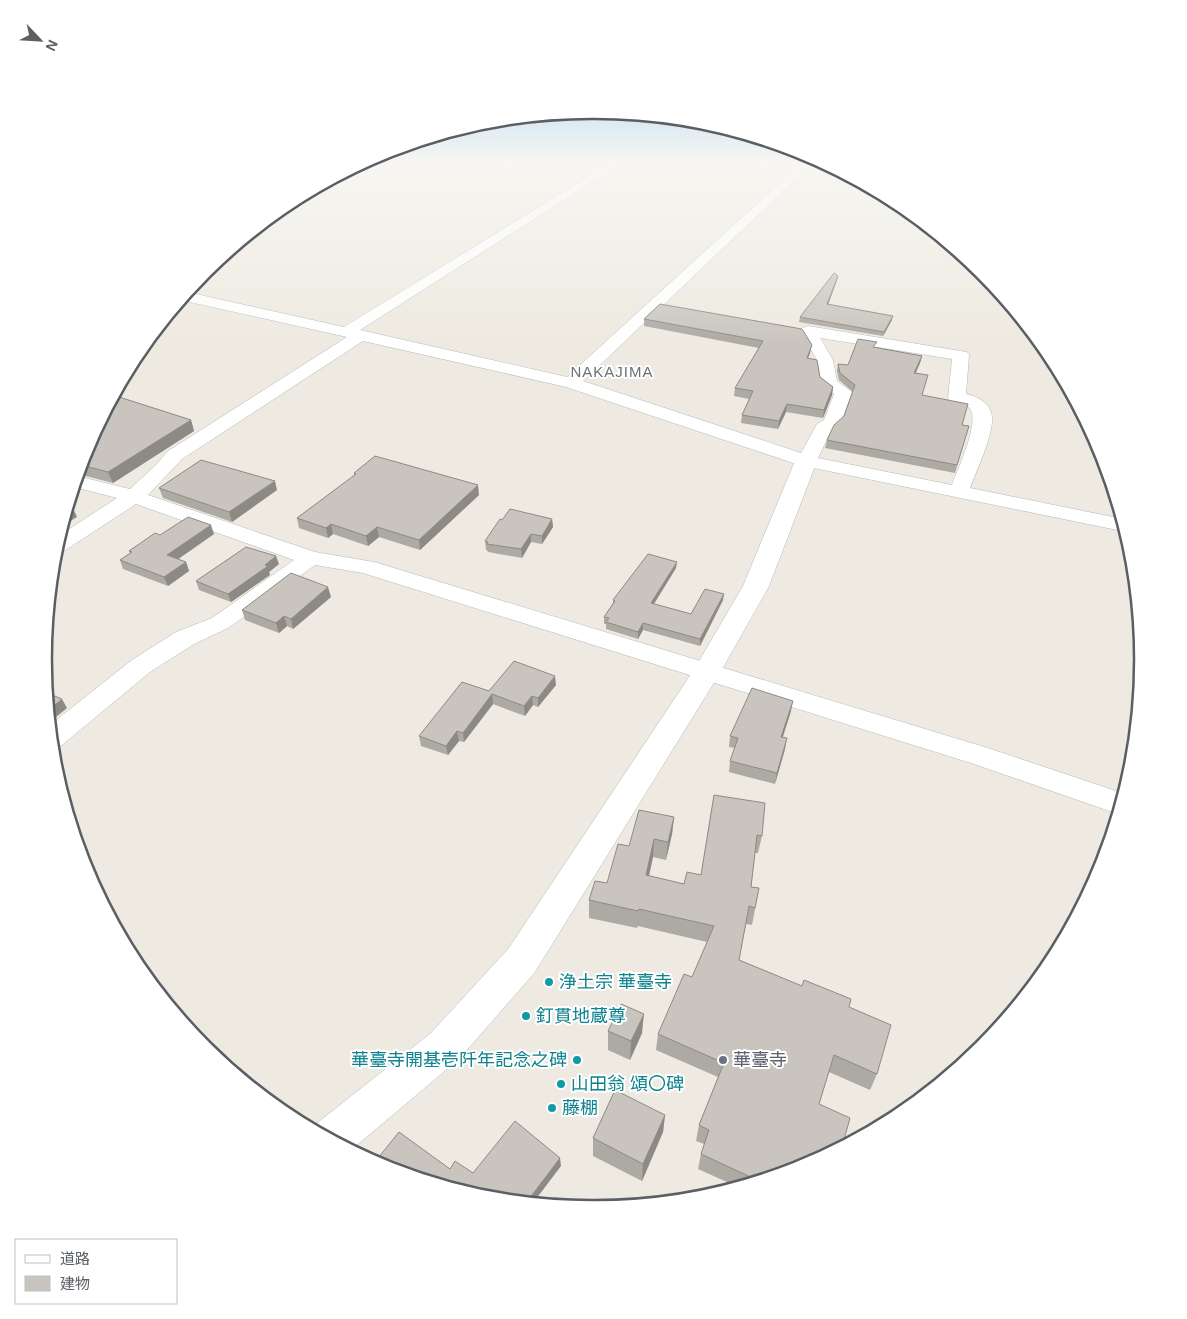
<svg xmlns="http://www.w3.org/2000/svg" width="1187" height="1319" font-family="Helvetica,'Noto Sans JP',sans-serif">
<rect width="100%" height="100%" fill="#eeeae1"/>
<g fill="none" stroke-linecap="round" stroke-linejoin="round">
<g stroke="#b4b9bd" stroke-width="1">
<path id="minor" d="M615,160H627L360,330L567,377L805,160H816L583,381L801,453L817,424L824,420L834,394L820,383L817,360L800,331L802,328L808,326L967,352L969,355L966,394C976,396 987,401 991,412C997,429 976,471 970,488L1123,519L1127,532L799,465L566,387L363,341L182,459L148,495L315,552L374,562L991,749L1125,794L1118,814L971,763L363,573L315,565L228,628L194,644L150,672L62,745L52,748L50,725L132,660L176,632L212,618L294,560L136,504L64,551L54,552L60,535L117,498L74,487L77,476L130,489L156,465L168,451L347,337L181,300L187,292L344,327ZM820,338L952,359L948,398L951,402C955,403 962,403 966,405C985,414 957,470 952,485L818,458L831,431L841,423L852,392L837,381L833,360Z"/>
</g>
<g stroke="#b4b9bd" stroke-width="1">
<polygon id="tertiary" points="806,455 814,456 817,461 769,586 720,673 535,972 459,1059 351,1150 313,1130 316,1124 431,1033 509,948 695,668 743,586 795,461 798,456"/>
</g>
<use href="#minor" fill="#fff" fill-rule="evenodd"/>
<use href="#tertiary" fill="#fff" fill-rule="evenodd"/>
</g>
<g fill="#ada9a3">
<polygon points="838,276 837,280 828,304 892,320 883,336 799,322 800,317"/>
<polygon points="660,304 810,353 808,358 820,377 833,387 832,395 823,418 786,412 778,429 741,423 742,415 749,399 734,396 735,388 759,348 644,326 644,319"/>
<polygon points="875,348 922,356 920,363 916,373 922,395 962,425 969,426 955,473 825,448 827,440 844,416 853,392 839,380 837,371 838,364 848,365"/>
<polygon points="191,420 194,431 113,483 78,474 86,449"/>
<polygon points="354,473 479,495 420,550 379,537 368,546 333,534 328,538 299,528 297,518 354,476"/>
<polygon points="159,488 277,490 232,522 163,498"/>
<polygon points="552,519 553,527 542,544 531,542 522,558 488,552 487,550 486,550 485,541 502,520"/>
<polygon points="214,534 178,559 186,562 189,571 168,586 123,569 120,560 130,553 129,551 160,535"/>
<polygon points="279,564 269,572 270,575 231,602 199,590 196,581"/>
<polygon points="676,568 654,604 691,614 723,600 700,646 643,630 638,639 606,629 606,624 604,624 604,617 613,603 613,600"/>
<polygon points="331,597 293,629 287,626 279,633 245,620 242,610"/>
<polygon points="556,685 538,707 533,705 525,716 493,704 464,742 459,741 448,755 421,746 419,736 489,691"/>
<polygon points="791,711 783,737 785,749 775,784 729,772 730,761 735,748 729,747 730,736"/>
<polygon points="714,795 762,836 758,853 755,853 751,887 759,888 752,925 746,924 739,960 849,1007 877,1074 870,1090 829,1072 819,1104 804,1168 738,1187 698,1169 701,1154 704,1144 696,1141 699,1125 718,1077 656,1050 658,1034 692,977 707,942 638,926 637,928 589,918 589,900 607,883 629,846 674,817 672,834 666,860 653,857 649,876 684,884 701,875"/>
<polygon points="608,1031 642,1033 630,1060 608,1050"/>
<polygon points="665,1115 663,1132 642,1181 593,1156 593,1138"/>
</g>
<g fill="#8d8a85">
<polygon points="838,276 837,280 827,308 827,304"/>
<polygon points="893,316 892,320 883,336 884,332"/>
<polygon points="812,345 810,353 805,366 807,358"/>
<polygon points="922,356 920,363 912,380 914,373"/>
<polygon points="833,387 832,395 823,418 824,410"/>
<polygon points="787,404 786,412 778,429 779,421"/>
<polygon points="191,420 194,431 113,483 108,472"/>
<polygon points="275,481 277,490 232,522 229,512"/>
<polygon points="478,485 479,495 420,550 419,540"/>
<polygon points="73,508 77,517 62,526 67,512"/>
<polygon points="552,519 553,527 542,544 542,536"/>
<polygon points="331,524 333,534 328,538 326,528"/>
<polygon points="211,525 214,534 171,564 167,555"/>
<polygon points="377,527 379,537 368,546 366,536"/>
<polygon points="531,534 531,542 522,558 521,549"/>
<polygon points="276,556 279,564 269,572 270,575 231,602 228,594"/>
<polygon points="186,562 189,571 168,586 164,577"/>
<polygon points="677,562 676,568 650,610 651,603"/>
<polygon points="328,587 331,597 293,629 291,619"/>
<polygon points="724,594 723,600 700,646 700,639"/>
<polygon points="284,616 287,626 279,633 276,623"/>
<polygon points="643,623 643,630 638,639 638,632"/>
<polygon points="555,676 556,685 538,707 538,698"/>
<polygon points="492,694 493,704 464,742 463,733"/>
<polygon points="532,696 533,705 525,716 524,706"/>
<polygon points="62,699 67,708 50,722 49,710"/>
<polygon points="793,701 791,711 779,748 781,737"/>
<polygon points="457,731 459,741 448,755 446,746"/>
<polygon points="787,738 785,749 775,784 777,773"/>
<polygon points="674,817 672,834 666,860 668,842"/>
<polygon points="654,839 653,857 645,893 646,875"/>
<polygon points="644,1014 642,1033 630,1060 631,1041"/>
<polygon points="665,1115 663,1132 642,1181 643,1164"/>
<polygon points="560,1158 561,1166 533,1203 526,1203"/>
</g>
<g fill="#c9c5be" stroke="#8d8a85">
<polygon points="834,273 838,276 827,304 893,316 884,332 800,317"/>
<polygon points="660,304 802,329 812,345 807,358 817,360 820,377 833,387 824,410 787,404 779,421 742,415 753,391 735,388 763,341 644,319"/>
<polygon points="858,339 877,342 873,347 922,356 914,373 928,375 922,395 968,404 962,425 969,426 957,465 827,440 834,425 844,416 855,385 840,373 838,364 848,365"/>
<polygon points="116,396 191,420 108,472 81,465 83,457 93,451 86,449 113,398"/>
<polygon points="375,456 478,485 419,540 377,527 366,536 331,524 326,528 297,518 356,474 354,473"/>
<polygon points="201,460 275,481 229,512 159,488"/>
<polygon points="68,506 73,508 67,512"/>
<polygon points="510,509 552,519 542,536 531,534 521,549 487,544 488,542 485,541 500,519 502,520"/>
<polygon points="188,517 211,525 167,555 186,562 164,577 120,560 132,552 129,551 155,533 160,535"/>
<polygon points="246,547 276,556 265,565 268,566 228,594 196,581"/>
<polygon points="648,554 677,562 651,603 691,614 705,589 724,594 700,639 643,623 638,632 606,622 609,618 604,617 615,601 613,600"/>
<polygon points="291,573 328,587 291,619 284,616 276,623 242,610"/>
<polygon points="514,661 555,676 538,698 532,696 524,706 492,694 463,733 457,731 446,746 419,736 462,682 489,691"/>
<polygon points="752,688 793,701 781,737 787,738 777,773 730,761 738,738 730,736"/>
<polygon points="47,693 62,699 49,710"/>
<polygon points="714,795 765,803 762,836 757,835 751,887 759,888 755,908 749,906 739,960 802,986 804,980 851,999 849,1007 891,1025 877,1074 834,1055 819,1104 850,1118 842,1147 804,1168 759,1181 701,1154 709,1130 699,1125 724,1063 658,1034 684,974 692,977 714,926 639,909 638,911 589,900 595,881 607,883 618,844 629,846 639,810 674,817 668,842 654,839 646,875 684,884 687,872 701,875"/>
<polygon points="621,1004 644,1014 631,1041 608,1031"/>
<polygon points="615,1090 665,1115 643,1164 593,1138"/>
<polygon points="515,1121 560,1158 526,1203 486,1199 383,1167 374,1163 399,1132 450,1169 455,1161 473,1173"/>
</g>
<linearGradient id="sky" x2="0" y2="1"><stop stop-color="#8bc5f1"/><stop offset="0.47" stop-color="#f7f6f2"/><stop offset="1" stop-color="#f7f6f2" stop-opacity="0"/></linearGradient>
<rect width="1187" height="344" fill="url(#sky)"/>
<g fill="#0f9aa8" stroke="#fff" stroke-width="2">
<circle cx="549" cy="982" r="5"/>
<circle cx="526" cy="1016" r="5"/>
<circle cx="577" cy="1060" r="5"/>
<circle cx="561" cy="1084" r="5"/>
<circle cx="552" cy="1108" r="5"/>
</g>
<circle fill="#6b7280" stroke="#fff" stroke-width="2" cx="723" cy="1060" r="5"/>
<g text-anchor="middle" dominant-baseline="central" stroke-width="4" stroke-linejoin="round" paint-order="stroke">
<g font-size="15" letter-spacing="1" fill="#6a7176" stroke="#fff">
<text x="612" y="371">NAKAJIMA</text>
</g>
<g font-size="18" fill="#0d838f" stroke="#fff" text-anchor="start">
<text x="559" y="982">浄土宗 華臺寺</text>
<text x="536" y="1016">釘貫地蔵尊</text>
<text x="567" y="1060" text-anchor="end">華臺寺開基壱阡年記念之碑</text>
<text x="571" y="1084">山田翁 頌〇碑</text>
<text x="562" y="1108">藤棚</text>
</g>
<g font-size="18" fill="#5b616d" stroke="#fff" text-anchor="start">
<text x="733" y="1060">華臺寺</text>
</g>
</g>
<path d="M0 0H1187V1319H0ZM592 119H594A540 540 0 0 1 1134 659V660A540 540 0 0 1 594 1200H592A540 540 0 0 1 52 660V659A540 540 0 0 1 592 119Z" fill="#fff" fill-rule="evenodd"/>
<path fill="none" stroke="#5a5f64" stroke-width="2.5" d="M592 119H594A540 540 0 0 1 1134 659V660A540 540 0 0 1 594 1200H592A540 540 0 0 1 52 660V659A540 540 0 0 1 592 119Z"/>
<rect x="15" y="1239" width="162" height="65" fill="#ffffff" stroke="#bdbfc1"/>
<rect x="25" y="1255" width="25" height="8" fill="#ffffff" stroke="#bdbfc1"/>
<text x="60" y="1264" font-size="15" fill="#5a5f64">道路</text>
<rect x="25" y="1276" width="25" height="15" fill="#c9c5be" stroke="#bdbfc1"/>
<text x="60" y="1289" font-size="15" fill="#5a5f64">建物</text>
<g transform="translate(40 40) rotate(115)" stroke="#ffffff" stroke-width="4" paint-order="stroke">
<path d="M0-4L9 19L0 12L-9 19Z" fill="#5a5f64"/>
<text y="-8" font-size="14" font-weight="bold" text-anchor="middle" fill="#5a5f64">N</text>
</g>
</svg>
